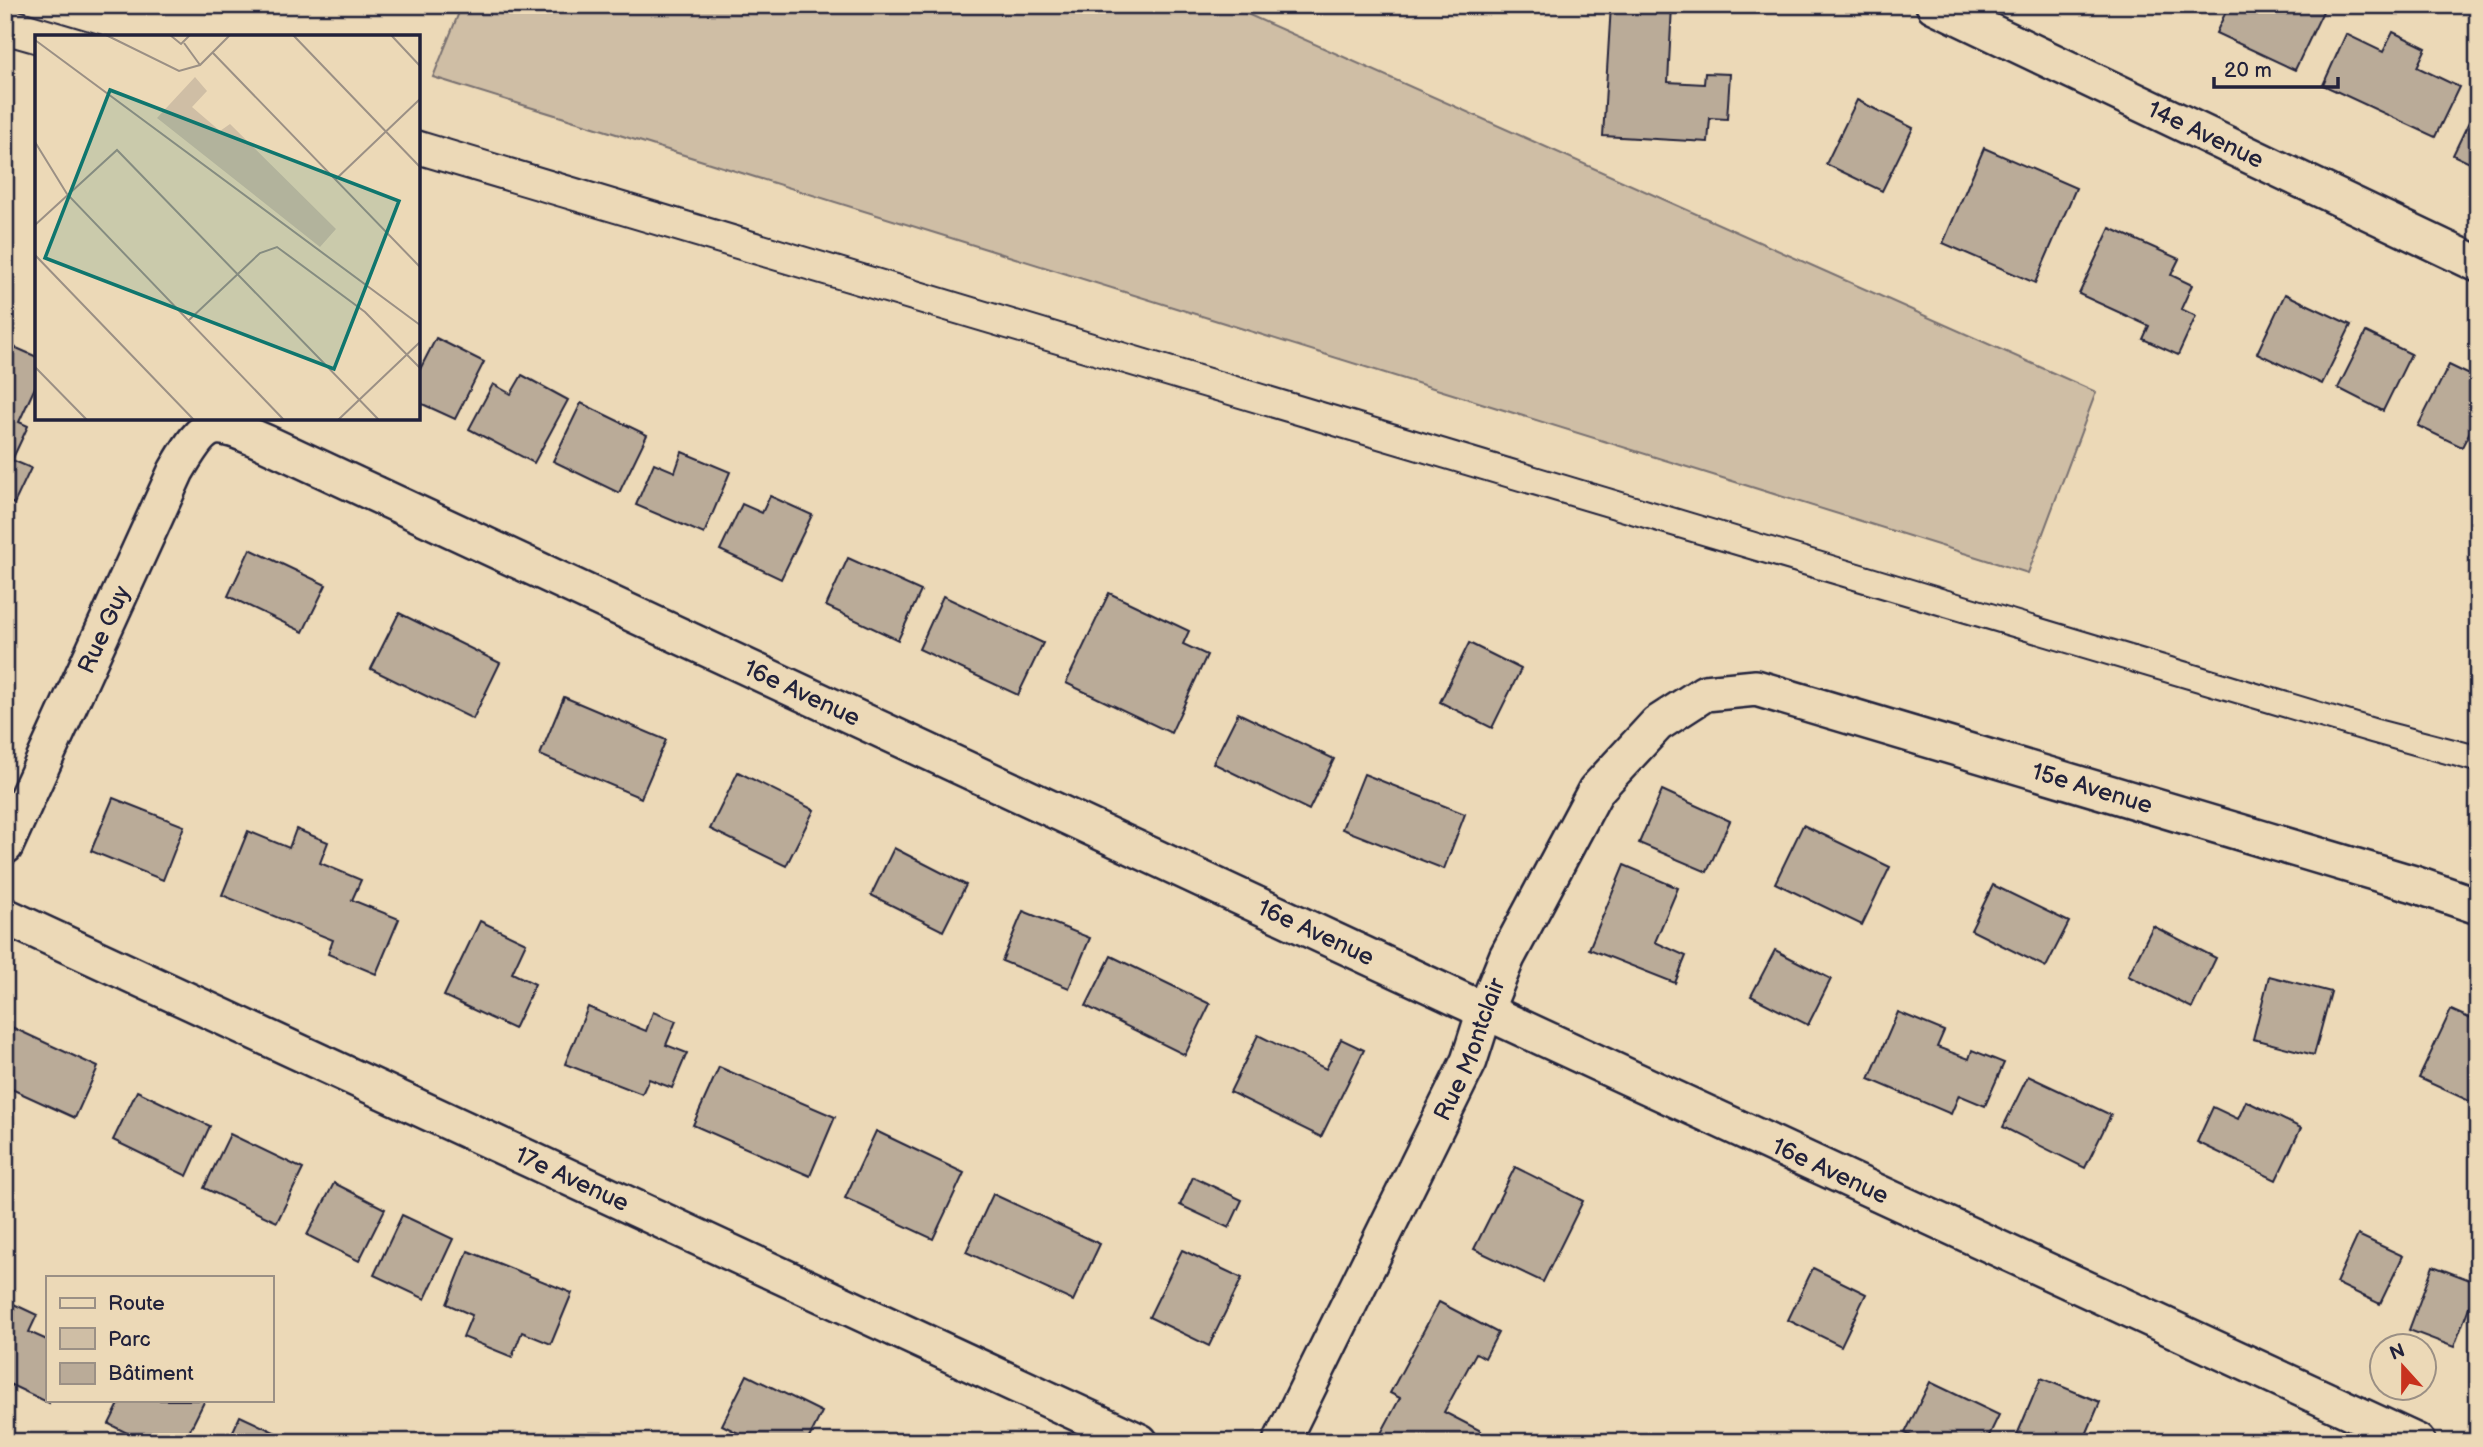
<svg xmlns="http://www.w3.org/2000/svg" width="2483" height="1447" font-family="'Balsamiq Sans',sans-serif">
<rect width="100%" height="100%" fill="#ecd9b7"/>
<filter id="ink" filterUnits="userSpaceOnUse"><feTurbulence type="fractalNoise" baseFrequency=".0143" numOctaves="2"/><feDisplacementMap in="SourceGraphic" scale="14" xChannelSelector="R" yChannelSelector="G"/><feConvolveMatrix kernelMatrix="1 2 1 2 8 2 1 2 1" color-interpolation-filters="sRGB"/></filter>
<g filter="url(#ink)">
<polygon fill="#cfbea5" stroke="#787070" stroke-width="2" points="462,5 1227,5 2096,392 2028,573 433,77"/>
<g fill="#baab98" stroke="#22223b" stroke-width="2">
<polygon points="1611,5 1672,6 1668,82 1704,84 1705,73 1730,74 1727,119 1710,118 1708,142 1603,136"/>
<polygon points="2229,5 2326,5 2295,70 2216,33"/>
<polygon points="2393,32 2426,48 2417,67 2459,87 2435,137 2323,85 2346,34 2383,52"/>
<polygon points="1857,100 1913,128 1882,191 1826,164"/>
<polygon points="2478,103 2478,167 2453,155"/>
<polygon points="1984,148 2076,188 2035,283 1943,243"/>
<polygon points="2110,228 2179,259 2171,275 2192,285 2181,309 2196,316 2178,355 2143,339 2149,326 2079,294"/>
<polygon points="2285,294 2351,325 2322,384 2257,353"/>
<polygon points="2366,332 2411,354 2383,411 2338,388"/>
<polygon points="436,338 484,362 455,419 418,402 418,373"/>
<polygon points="5,343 37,357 37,383 19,422 28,426 12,460 31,468 14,504 5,500"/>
<polygon points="2449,365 2478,379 2478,416 2462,447 2418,426"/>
<polygon points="522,375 568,400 534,463 469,429 493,384 511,394"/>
<polygon points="581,403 647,435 619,493 553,461"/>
<polygon points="682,452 730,472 704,534 636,505 654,463 675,472"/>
<polygon points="770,496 812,515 781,579 720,550 742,504 762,513"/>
<polygon points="250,549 326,585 303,632 228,596"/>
<polygon points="848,558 921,591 898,640 826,606"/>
<polygon points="1109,593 1189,631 1183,644 1207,655 1171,733 1066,683"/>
<polygon points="943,596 1043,643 1018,695 919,649"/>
<polygon points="399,613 500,663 473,719 371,669"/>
<polygon points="1469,643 1521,669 1492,728 1440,702"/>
<polygon points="564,697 666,740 641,798 540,755"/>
<polygon points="1238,713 1334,759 1309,810 1213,763"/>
<polygon points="738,772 814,810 786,866 710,829"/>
<polygon points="1364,774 1465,814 1444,869 1342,829"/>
<polygon points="1662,790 1730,821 1707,872 1639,843"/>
<polygon points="113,798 184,826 163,880 91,851"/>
<polygon points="1803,825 1890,867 1862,925 1775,883"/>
<polygon points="296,829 328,842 320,863 361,880 352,900 399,919 376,974 328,954 333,940 222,895 248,831 289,848"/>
<polygon points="894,848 966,885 943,931 871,895"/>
<polygon points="1624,865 1678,888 1655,942 1686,956 1675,983 1589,949"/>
<polygon points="1993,885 2069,922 2046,967 1971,930"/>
<polygon points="1023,911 1090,938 1069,988 1002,961"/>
<polygon points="480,921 526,943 512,973 535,984 514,1029 444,996"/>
<polygon points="2153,926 2216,958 2192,1008 2128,976"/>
<polygon points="1775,950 1831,979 1808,1025 1751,996"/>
<polygon points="1111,956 1210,1004 1185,1055 1086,1006"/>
<polygon points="2269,976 2331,992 2314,1055 2253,1039"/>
<polygon points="588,1007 646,1031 653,1012 676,1021 666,1045 687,1053 672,1088 649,1079 642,1094 565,1064"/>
<polygon points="2451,1010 2478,1022 2478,1105 2419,1078"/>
<polygon points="1898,1012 1944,1031 1937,1047 1969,1059 1972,1050 2004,1063 1985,1106 1959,1095 1951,1114 1869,1079"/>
<polygon points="5,1024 98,1067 75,1118 5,1086"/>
<polygon points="1258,1035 1326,1069 1341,1039 1364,1050 1321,1137 1230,1092"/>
<polygon points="719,1067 835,1117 810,1176 693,1125"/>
<polygon points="2028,1076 2111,1115 2085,1168 2003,1127"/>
<polygon points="137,1091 210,1126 187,1176 113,1140"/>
<polygon points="2246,1101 2301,1128 2276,1180 2197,1142 2213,1107 2238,1119"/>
<polygon points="876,1131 964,1173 933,1239 845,1198"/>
<polygon points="230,1134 303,1169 277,1222 204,1188"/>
<polygon points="1515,1167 1583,1201 1543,1282 1474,1249"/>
<polygon points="1193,1177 1242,1200 1229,1228 1180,1205"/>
<polygon points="334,1183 385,1209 359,1261 307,1235"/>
<polygon points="993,1194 1100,1244 1073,1301 966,1252"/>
<polygon points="402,1215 453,1239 425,1299 374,1275"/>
<polygon points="2358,1235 2403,1256 2380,1304 2336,1283"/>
<polygon points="1182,1250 1242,1278 1209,1346 1149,1317"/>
<polygon points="468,1251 572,1293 551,1344 522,1332 512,1357 463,1337 472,1315 447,1304"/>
<polygon points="2433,1266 2478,1283 2454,1347 2409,1330"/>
<polygon points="1813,1268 1866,1294 1841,1346 1788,1320"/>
<polygon points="5,1300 37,1315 29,1332 47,1340 49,1403 5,1382"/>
<polygon points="1439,1302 1498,1333 1485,1358 1476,1353 1444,1412 1481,1431 1475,1442 1388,1442 1379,1437 1400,1398 1390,1393"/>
<polygon points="747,1375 822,1412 807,1442 756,1442 722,1425"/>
<polygon points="2041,1378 2100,1402 2083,1442 2014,1442"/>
<polygon points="1930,1382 1999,1415 1986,1442 1924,1442 1905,1433"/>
<polygon points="121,1400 205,1400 184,1442 145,1442 109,1424"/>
<polygon points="240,1416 285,1437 283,1442 228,1442"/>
</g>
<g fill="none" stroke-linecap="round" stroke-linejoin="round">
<g stroke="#22223b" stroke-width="40">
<g id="minor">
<path id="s1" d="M1934,5L2478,264"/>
<path id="s2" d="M5,846L176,471C207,418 211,418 266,443L1485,1011L2417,1442"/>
<path id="s3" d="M5,916L1140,1442"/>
<path id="s4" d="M1281,1442L1469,1061L1485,1011L1507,957L1596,790L1657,724L1705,693L1756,688L2414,884L2478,906"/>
</g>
</g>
<use href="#minor" stroke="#ecd9b7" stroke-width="35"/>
<g stroke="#22223b" stroke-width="2">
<polyline points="5,6 109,37"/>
<polyline points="5,45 37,54"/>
<polyline points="418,130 2378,719 2478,745"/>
<polyline points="418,165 2370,743 2478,773"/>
</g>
</g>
</g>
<g text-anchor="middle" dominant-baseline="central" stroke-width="6" stroke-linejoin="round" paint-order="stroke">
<g font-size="24" fill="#22223b" stroke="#ecd9b7">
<text stroke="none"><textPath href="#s1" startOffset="301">14e Avenue</textPath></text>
<text stroke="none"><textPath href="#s2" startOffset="238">Rue Guy</textPath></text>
<text stroke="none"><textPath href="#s2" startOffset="1118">16e Avenue</textPath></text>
<text stroke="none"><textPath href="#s4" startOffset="1274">15e Avenue</textPath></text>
<text stroke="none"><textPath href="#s2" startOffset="1685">16e Avenue</textPath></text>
<text stroke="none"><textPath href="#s4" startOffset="436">Rue Montclair</textPath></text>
<text stroke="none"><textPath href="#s2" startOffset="2252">16e Avenue</textPath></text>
<text stroke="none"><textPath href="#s3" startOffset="625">17e Avenue</textPath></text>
</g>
</g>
<g transform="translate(35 35)">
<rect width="385" height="385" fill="#ecd9b7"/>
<path d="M160,42L172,56L157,72L185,96L195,89L301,194L285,212L122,83Z" fill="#cfbea5"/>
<path fill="none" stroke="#9b9085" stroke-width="2" d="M71,0L144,36L165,30L195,0M135,0L146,9L155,0M258,0L385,132M356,0L385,31M0,5L385,290M149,8L165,30M178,18L385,232M0,107L32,159L249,385M301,144L385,64M0,190L82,115L344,385M0,220L159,385M154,285L225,218L242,212L330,277L385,333M0,332L52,385M303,385L385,307"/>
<path fill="#0f766e" fill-opacity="0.15" stroke="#0f766e" stroke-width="3.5" d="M75,55L364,166L299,334L10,223Z"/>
<rect width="385" height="385" fill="none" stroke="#22223b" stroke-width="3.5"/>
</g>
<rect width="2483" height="1447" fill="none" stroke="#ecd9b7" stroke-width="28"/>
<rect x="14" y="14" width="2455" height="1419" fill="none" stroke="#22223b" stroke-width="2.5" filter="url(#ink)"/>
<rect x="46" y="1276" width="228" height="126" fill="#ecd9b7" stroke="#9b9085" stroke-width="2"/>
<rect x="60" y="1298" width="35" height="10" fill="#ecd9b7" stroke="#9b9085" stroke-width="2"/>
<text x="108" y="1310" font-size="21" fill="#22223b">Route</text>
<rect x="60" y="1328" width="35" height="21" fill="#cfbea5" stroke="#9b9085" stroke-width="2"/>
<text x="108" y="1346" font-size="21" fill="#22223b">Parc</text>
<rect x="60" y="1363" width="35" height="21" fill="#baab98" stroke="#9b9085" stroke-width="2"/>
<text x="108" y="1380" font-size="21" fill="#22223b">Bâtiment</text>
<g transform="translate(2403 1367) rotate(339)"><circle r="33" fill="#ecd9b7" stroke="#9b9085" stroke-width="2"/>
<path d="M0-5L12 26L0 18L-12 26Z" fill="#c8321e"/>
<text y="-10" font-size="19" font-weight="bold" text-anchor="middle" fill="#22223b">N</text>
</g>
<path d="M2214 77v10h124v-10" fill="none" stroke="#22223b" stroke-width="3.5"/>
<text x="2224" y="77" font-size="21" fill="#22223b" stroke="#ecd9b7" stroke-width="5" paint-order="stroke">20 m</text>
</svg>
